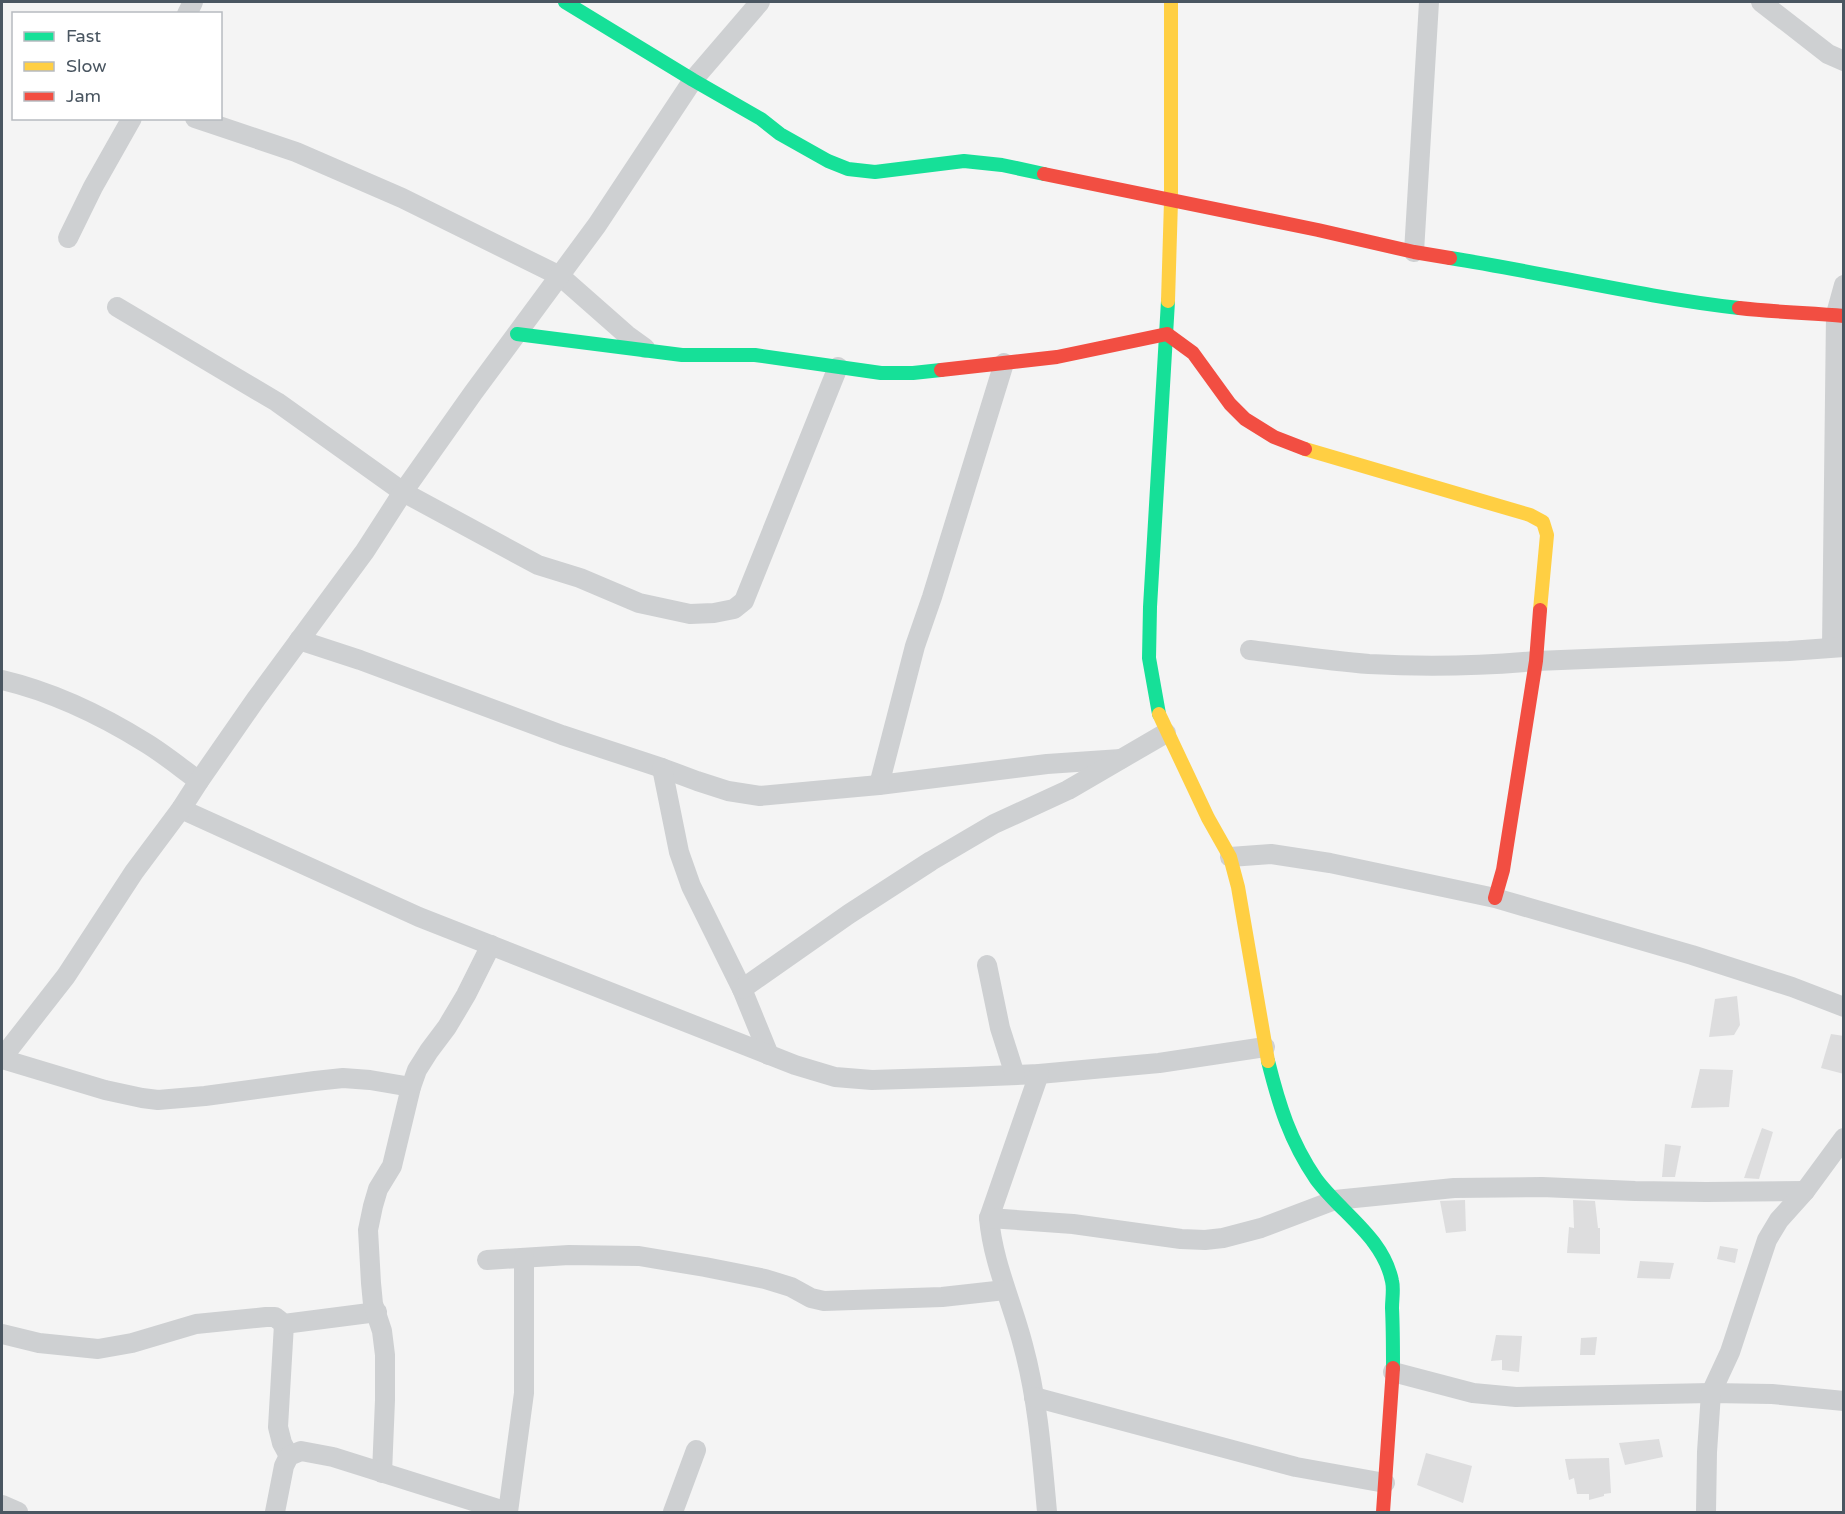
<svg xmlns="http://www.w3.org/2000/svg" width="1845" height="1514" font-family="'Varela Round',sans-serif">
<rect width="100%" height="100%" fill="#f4f4f4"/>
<g fill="#ddddde">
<polygon points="1737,996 1740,1025 1734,1035 1709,1037 1715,999"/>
<polygon points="1831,1034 1844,1036 1844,1074 1821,1068"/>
<polygon points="1700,1069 1733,1070 1729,1107 1691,1108"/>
<polygon points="1762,1128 1773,1132 1759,1179 1744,1178"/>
<polygon points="1665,1144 1681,1146 1675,1177 1662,1177"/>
<polygon points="1465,1200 1466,1231 1446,1233 1440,1201"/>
<polygon points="1573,1200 1595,1201 1598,1228 1600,1228 1600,1254 1567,1253 1569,1227 1574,1228"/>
<polygon points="1720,1246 1738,1249 1735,1263 1717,1259"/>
<polygon points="1640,1261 1674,1263 1670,1279 1637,1278"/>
<polygon points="1496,1335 1522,1336 1519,1372 1502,1370 1502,1360 1491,1361"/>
<polygon points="1597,1337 1595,1355 1580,1355 1581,1338"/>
<polygon points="1659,1439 1663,1457 1625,1465 1619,1443"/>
<polygon points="1426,1453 1472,1466 1463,1503 1417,1485"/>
<polygon points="1609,1458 1611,1493 1604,1494 1604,1496 1589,1500 1589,1494 1577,1494 1574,1478 1569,1480 1565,1459"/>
</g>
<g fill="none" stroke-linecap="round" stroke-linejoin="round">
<g stroke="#ced0d2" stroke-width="20">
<polyline points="1761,2 1828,54 1844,61"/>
<polyline points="187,14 193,2"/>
<polyline points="195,118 296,152 402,198 560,276 627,335 645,348"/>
<polyline points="68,238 93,187 132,118"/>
<polyline points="1414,252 1429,2"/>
<polyline points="117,307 277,402 403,492 538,565 580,578 639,603 690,614 714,613 734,609 744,601 838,367"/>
<polyline points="299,640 360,660 562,735 662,768 697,781 728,791 760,796 879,785 1047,764 1121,759"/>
<polyline points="1832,647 1836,314 1844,285"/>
<path d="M1250,650C1290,655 1330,661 1369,664C1424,667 1481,666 1536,661L1789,651L1844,647"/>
<path d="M2,680C53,692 101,715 146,743C164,754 181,768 199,781"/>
<polyline points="662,768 679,852 691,886 742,989 769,1055"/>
<polyline points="879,785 915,646 932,597 1004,363"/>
<polyline points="181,809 419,917 795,1065 835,1077 872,1080 967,1077 1039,1074 1159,1063 1265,1047"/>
<polyline points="1230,857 1271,854 1330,863 1495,898 1692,955 1792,987 1844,1007"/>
<polyline points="987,965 1000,1028 1015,1075"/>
<polyline points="742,989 849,914 931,861 994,824 1068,790 1166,733"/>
<polyline points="2,1058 66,976 134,872 181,809 199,781 256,699 365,551 403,492 473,393 597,225 693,80 760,2"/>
<polyline points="2,1059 105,1090 142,1098 158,1100 205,1096 315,1081 343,1078 370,1080 411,1087"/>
<path d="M1039,1074L989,1218C993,1263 1012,1302 1023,1345C1038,1400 1042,1457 1047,1512"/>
<polyline points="989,1218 1073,1224 1181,1239 1205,1240 1223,1238 1261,1228 1335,1200 1454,1188 1542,1187 1635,1191 1706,1192 1805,1191"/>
<polyline points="487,1260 569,1255 639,1256 705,1267 765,1279 791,1287 811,1298 824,1301 942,1297 1005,1290"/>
<polyline points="284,1324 278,1427 282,1443 289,1456"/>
<polyline points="2,1334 39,1343 98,1349 132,1343 196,1324 266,1317 275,1317 284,1324 377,1312"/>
<polyline points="1393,1372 1473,1393 1516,1397 1711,1393 1772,1394 1844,1401"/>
<polyline points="1034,1397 1296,1467 1385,1483"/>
<polyline points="382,1473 385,1400 385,1355 382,1331 373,1304 371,1283 368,1230 373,1206 378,1189 392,1166 411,1087 417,1070 429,1051 447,1027 466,995 491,945"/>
<polyline points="2,1505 18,1512"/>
<polyline points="275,1512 284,1466 289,1456 301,1451 333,1457 508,1512"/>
<polyline points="508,1512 524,1393 524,1258"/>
<polyline points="673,1512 696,1450"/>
<polyline points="1706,1512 1707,1452 1711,1393 1730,1352 1767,1240 1779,1220 1805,1191 1844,1138"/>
</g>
<g stroke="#16e098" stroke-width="14">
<polyline points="565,2 693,80 761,119 780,134 828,161 848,169 875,172 964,161 1002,165 1044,174"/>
<path d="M1450,258C1546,273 1642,297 1739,308"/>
<polyline points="517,334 682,355 755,355 881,373 913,373 941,370"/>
<polyline points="1159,714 1149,658 1150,607 1168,301"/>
<path d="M1268,1061C1279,1105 1290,1141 1316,1179C1341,1213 1383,1237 1392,1281C1394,1289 1392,1299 1392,1308C1393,1328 1393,1348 1393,1368"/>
</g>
<g stroke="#ffcf43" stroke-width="14">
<polyline points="1168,301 1171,201 1171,2"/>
<polyline points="1305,449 1530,515 1543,522 1547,535 1540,610"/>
<polyline points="1159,714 1208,818 1230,857 1238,887 1268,1061"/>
</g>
<g stroke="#f24e42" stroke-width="14">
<polyline points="1044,174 1318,230 1414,252 1450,258"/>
<path d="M1739,308C1774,312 1809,313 1844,316"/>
<polyline points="941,370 1057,357 1167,334 1193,353 1230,404 1245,419 1274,437 1305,449"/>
<polyline points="1495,898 1503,870 1536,661 1540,610"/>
<polyline points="1383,1512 1393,1368"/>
</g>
</g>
<rect width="1845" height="1514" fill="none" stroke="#4a5661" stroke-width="6"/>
<rect x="12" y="12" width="210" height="108" fill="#ffffff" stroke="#b7bbc0" stroke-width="1.5"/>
<rect x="24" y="32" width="30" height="9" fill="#16e098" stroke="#b7bbc0" stroke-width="1.5"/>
<text x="66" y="42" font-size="18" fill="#4a5661">Fast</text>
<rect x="24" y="62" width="30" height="9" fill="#ffcf43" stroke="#b7bbc0" stroke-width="1.5"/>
<text x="66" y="72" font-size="18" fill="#4a5661">Slow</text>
<rect x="24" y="92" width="30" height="9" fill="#f24e42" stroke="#b7bbc0" stroke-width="1.5"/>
<text x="66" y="102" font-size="18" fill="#4a5661">Jam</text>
</svg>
